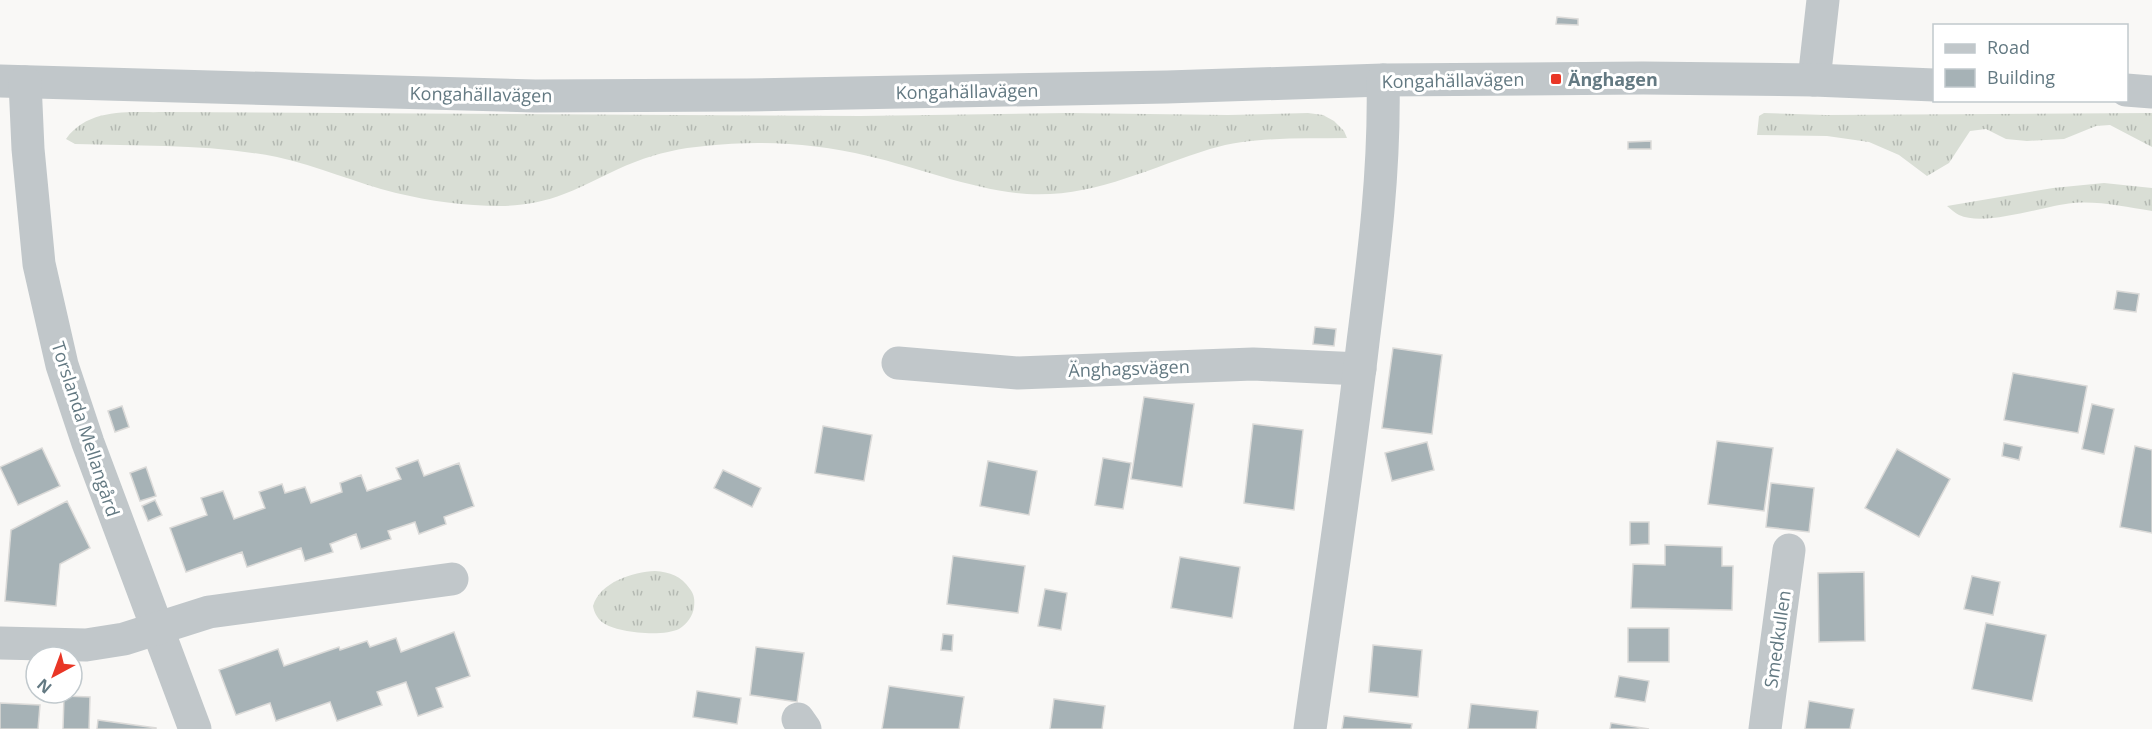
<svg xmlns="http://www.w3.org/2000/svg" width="2152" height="729" font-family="'Open Sans',sans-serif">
<defs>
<pattern id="grass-tufts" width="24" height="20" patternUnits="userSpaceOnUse" patternTransform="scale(1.5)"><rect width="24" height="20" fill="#d9ded5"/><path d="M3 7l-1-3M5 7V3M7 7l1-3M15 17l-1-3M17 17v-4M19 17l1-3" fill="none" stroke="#b4b9b2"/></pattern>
</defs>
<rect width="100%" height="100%" fill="#f9f8f6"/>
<g fill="url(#grass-tufts)">
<path d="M165,112L860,116L1068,113L1228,115L1308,113L1323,115L1334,121L1344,131L1347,138C1302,139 1254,136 1210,149C1149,168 1093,198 1027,194C973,190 920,168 868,156C815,143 759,140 705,146C681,148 658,153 635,162C611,171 588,185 564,194C544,202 521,206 500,206C465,206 430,201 396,193C356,183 318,166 277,157C210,144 142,146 75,144L66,139C89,107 130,113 165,112Z"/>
<polygon points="1764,113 1826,115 2152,113 2152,147 2110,125 2096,126 2064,139 2027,141 2006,139 1986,129 1970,131 1949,163 1927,176 1899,155 1869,142 1827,136 1757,135 1759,116"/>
<path d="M2104,183L2152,188V211C2126,207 2100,201 2073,203C2043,206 1985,227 1959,215C1955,213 1951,209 1947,206L2053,188Z"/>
<path d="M655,571C670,572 681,576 690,589C694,594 695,600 694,607C693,616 687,624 679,629C663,637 616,633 602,622C597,618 594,612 593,606C600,582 633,572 655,571Z"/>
</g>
<g fill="#a6b2b6" stroke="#dbdad8" stroke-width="1.5">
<polygon points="1557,17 1578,19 1578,25 1556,24"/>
<polygon points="1651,141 1651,149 1628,149 1628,142"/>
<polygon points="2117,291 2139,294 2136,312 2114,309"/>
<polygon points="1315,327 1336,329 1334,346 1313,344"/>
<polygon points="1393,348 1442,355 1432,434 1382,428"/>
<polygon points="2013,373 2087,386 2078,433 2004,420"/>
<polygon points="1144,397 1194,404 1182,487 1131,479"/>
<polygon points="2092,404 2114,409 2104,454 2082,449"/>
<polygon points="122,406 129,427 115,432 108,411"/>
<polygon points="1253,424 1303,430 1294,510 1244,503"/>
<polygon points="823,426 872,435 864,481 815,473"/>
<polygon points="1717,441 1773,448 1764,511 1708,504"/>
<polygon points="1427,442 1434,470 1392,481 1385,453"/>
<polygon points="2004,443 2022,447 2019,460 2002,456"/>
<polygon points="2135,446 2152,450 2152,533 2120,527"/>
<polygon points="42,448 60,486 18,505 0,467"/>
<polygon points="1897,449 1950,479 1919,537 1865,508"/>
<polygon points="1103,458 1131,463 1123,509 1095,505"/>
<polygon points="418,460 424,476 459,463 474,506 444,517 446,524 419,534 415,522 388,531 391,539 361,549 356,534 330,544 333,552 305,561 301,548 247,567 242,552 186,572 170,528 207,515 201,498 223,491 234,519 265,508 259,492 282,484 285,493 305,487 311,503 342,492 340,483 361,475 367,491 401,479 396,468"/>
<polygon points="988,461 1037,471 1029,515 980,506"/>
<polygon points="146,467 156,496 140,501 130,473"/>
<polygon points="723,470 761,488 752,507 714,488"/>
<polygon points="1771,483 1814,488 1809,532 1766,527"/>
<polygon points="155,500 162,515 148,521 142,506"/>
<polygon points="67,501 90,548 60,564 56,606 5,601 11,530"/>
<polygon points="1630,522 1649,522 1649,544 1630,545"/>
<polygon points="1665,545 1722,547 1722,566 1733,566 1732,610 1631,608 1633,564 1665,565"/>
<polygon points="953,556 1025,566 1018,613 947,604"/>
<polygon points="1180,557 1240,567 1232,618 1171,608"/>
<polygon points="1864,572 1865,641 1819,642 1818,573"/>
<polygon points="1972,576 2000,582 1993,615 1964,609"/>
<polygon points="1045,589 1067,593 1061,630 1038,626"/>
<polygon points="1986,623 2046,635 2032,701 1972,689"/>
<rect x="1628" y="628" width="41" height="34"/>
<polygon points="454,632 470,676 436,688 443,707 418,716 406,682 377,692 382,705 337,721 330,702 276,721 270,703 236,715 219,670 278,649 284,666 339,647 340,650 367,641 370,647 396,638 401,652"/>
<polygon points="943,634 953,635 952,651 941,650"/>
<polygon points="1373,645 1422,650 1418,697 1369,692"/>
<polygon points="756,647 804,653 797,702 750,695"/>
<polygon points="1619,676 1649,681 1645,702 1615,697"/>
<polygon points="889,686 964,697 959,729 882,729"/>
<polygon points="697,691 741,698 737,724 693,717"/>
<polygon points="64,696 90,697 89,729 63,729"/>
<polygon points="1054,699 1105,706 1102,729 1050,729"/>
<polygon points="1809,701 1854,709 1850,729 1805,729"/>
<polygon points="0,703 40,705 38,729 0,729"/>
<polygon points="1471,704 1538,711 1536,729 1468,729"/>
<polygon points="1344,716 1412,724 1411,729 1342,729"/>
<polygon points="98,720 156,728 156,729 97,729"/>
<polygon points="1611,723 1649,729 1610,729"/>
</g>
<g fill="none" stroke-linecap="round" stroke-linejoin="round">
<g stroke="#c1c7ca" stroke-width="33">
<polyline points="1814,80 1823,0"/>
<polyline points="0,81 535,96 747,95 1167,87 1383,80 1643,78 1814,80 1934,85"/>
<polyline points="25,82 28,149 39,264 62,365 88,443 195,729"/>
<polyline points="2126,90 2152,92"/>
<polyline points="898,363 1018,373 1253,364 1360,369"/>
<polyline points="0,643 86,645 124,639 209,612 452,579"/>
<polyline points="798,719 805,729"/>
<path d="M1310,729C1328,600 1348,471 1363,342C1374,255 1385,168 1383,80"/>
<polyline points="1765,729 1789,550"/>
</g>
</g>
<rect fill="#e93626" stroke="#fff" stroke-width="2" x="1550" y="73" width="12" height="12" rx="3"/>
<g text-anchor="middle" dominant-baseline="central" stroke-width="6" stroke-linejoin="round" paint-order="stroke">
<g font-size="18" font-weight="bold" fill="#637982" stroke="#fff" text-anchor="start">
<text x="1568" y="79">Änghagen</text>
</g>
<g font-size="18" fill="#637982" stroke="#fff">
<text transform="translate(1453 80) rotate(-1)">Kongahällavägen</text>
<text transform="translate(967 91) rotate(-1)">Kongahällavägen</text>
<text transform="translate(481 94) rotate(1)">Kongahällavägen</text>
<text transform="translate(1129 368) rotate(-2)">Änghagsvägen</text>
<text transform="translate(86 429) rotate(72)">Torslanda Mellangård</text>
<text transform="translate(1777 639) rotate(-82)">Smedkullen</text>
</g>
</g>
<rect x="1933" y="24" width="195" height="78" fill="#ffffff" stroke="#c1c9cd" stroke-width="1.5"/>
<rect x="1945" y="44" width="30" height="9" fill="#c1c7ca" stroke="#c1c9cd" stroke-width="1.5"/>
<text x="1987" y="54" font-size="18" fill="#637982">Road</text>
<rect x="1945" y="69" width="30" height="18" fill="#a6b2b6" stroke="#c1c9cd" stroke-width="1.5"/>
<text x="1987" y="84" font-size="18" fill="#637982">Building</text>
<g transform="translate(54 675) rotate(221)"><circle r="28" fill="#ffffff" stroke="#c1c9cd" stroke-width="1.5"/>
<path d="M0-4.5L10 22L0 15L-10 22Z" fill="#e93626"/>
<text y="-9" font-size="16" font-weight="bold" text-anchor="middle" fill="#637982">N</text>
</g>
</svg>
